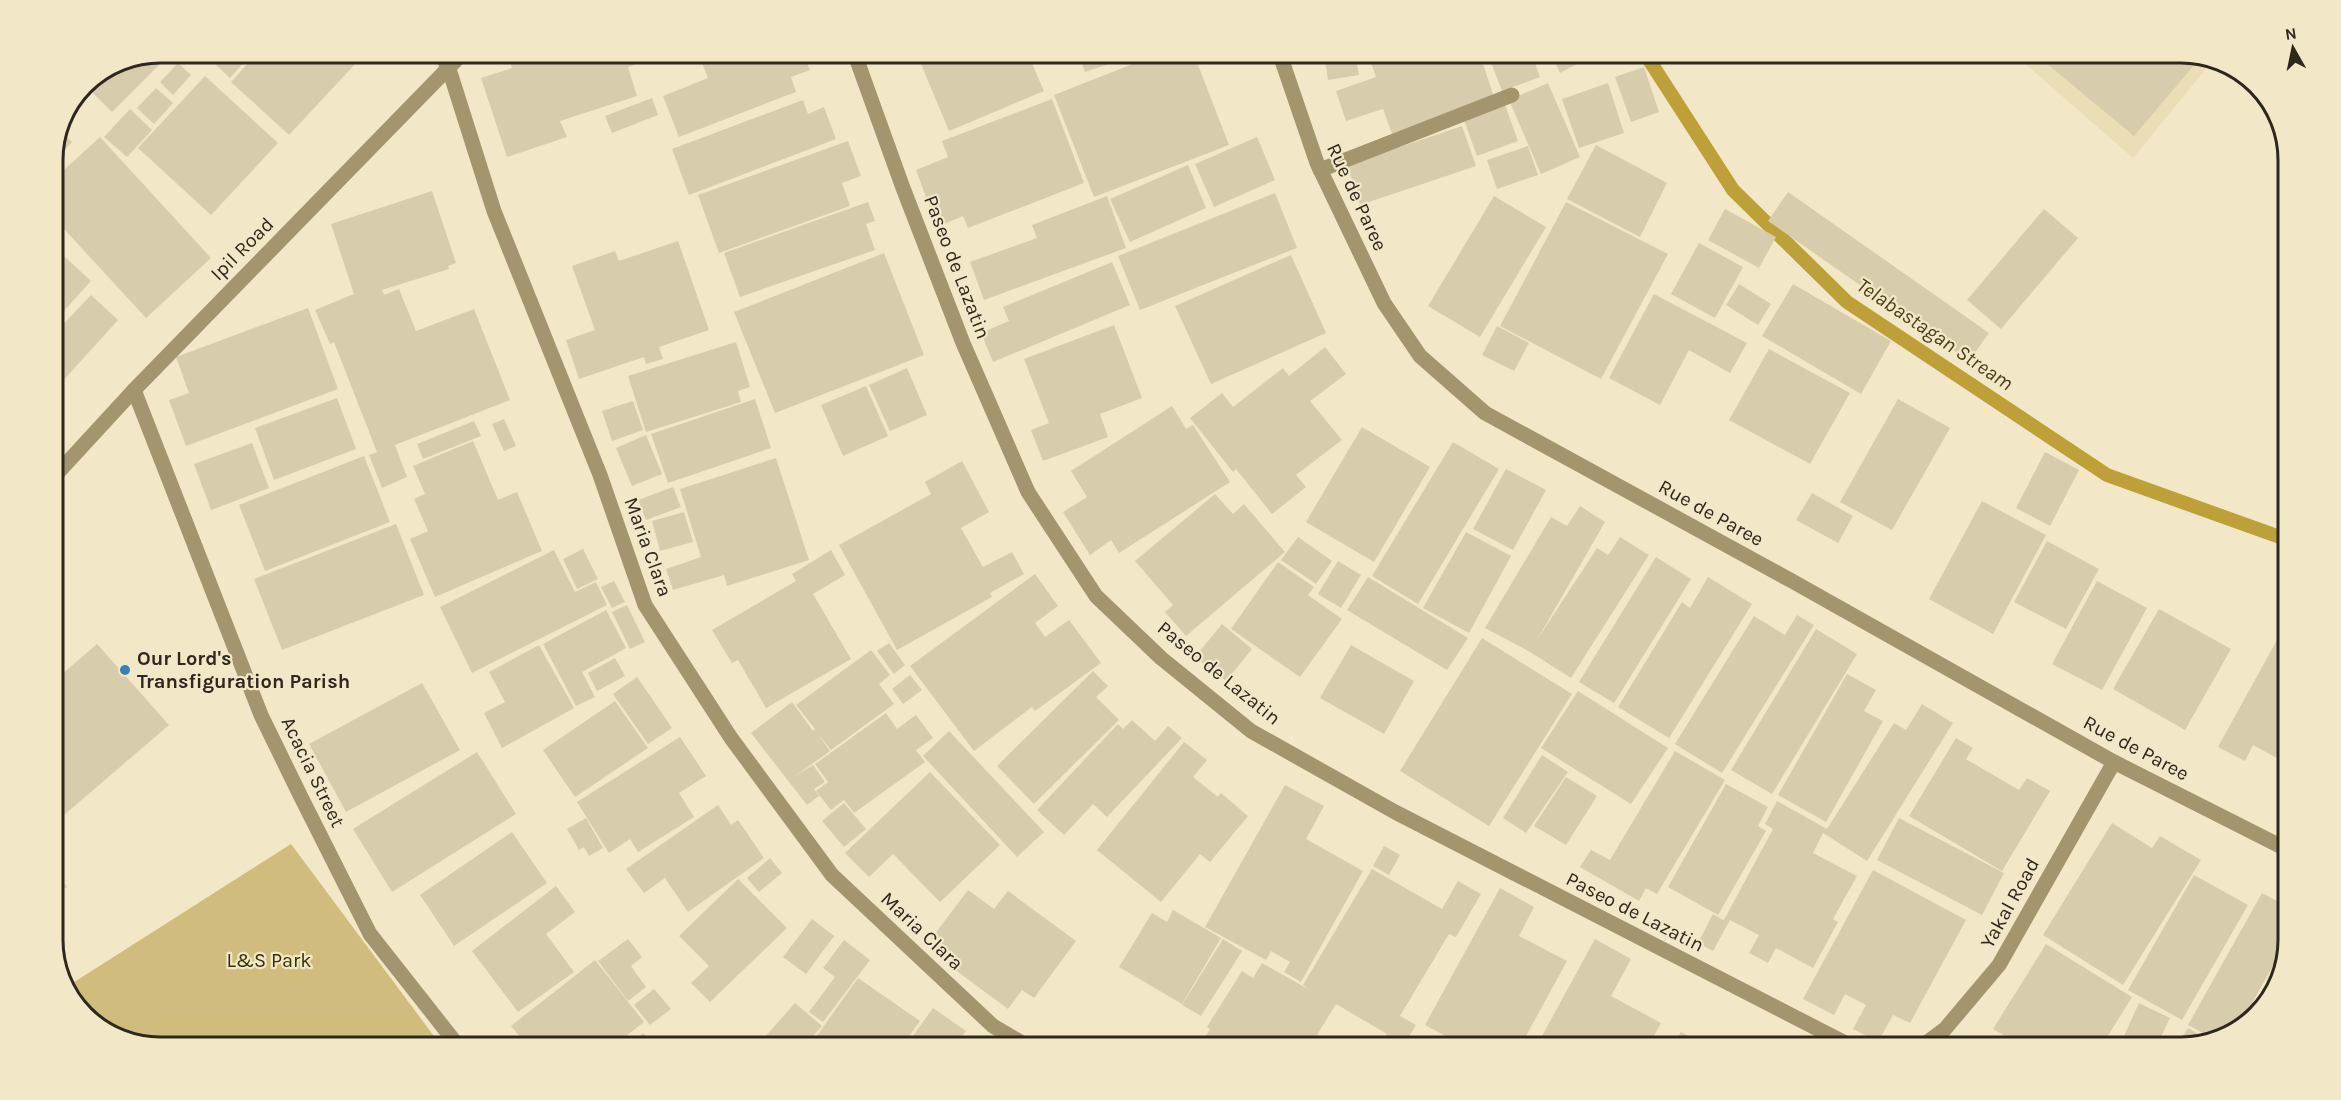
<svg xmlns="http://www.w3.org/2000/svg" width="2341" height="1100" font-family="Karla,sans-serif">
<rect width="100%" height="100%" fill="#f2e8c8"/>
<polygon fill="#eadeb6" points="2181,52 2214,59 2133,158 2013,53"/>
<polygon fill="#d0bc7c" points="291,844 442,1047 160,1047 119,1039 75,1005 68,986"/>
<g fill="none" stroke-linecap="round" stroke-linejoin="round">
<polyline stroke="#bea038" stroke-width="14" points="1644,52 1733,190 1847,302 2107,475 2288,540"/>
</g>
<g fill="#d7cdad">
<polygon points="160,52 172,52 112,112 84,84 119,61"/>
<polygon points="202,52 253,52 230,78"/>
<polygon points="258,52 349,52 358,61 289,135 231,82"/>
<polygon points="507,52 630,52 634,65 628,67 637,96 560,121 567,137 507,157 481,78 512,68"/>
<polygon points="750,52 803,52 810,70 791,77 796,92 679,137 663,96 708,78 702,63 720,56 723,63"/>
<polygon points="916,52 1027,52 1044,91 949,131"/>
<polygon points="1078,52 1142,52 1142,53 1085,72"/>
<polygon points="1163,52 1193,52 1229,145 1094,197 1054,95"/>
<polygon points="1324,52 1355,52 1359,75 1328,80"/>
<polygon points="1367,52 1479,52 1495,100 1392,134 1383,109 1346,121 1336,91 1376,77"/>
<polygon points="1487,52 1531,52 1540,77 1502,91"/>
<polygon points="1550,52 1600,52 1560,73"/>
<polygon points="2033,52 2181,52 2201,57 2134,136"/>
<polygon points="178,63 191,75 173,95 160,82"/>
<polygon points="1644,67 1659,112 1631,122 1615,77"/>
<polygon points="205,76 278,143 211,215 138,148"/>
<polygon points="1548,83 1580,157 1541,174 1509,100"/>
<polygon points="1608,83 1624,133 1579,148 1562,99"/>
<polygon points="156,88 173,103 154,124 137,108"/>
<polygon points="652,98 658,115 612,133 605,116"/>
<polygon points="1052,99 1084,183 968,228 963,216 937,227 916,170 948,157 942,141"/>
<polygon points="803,100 808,114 824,107 836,139 689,195 672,149"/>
<polygon points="1504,102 1518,141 1477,156 1463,117"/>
<polygon points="130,109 152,130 127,157 104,137"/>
<polygon points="1462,126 1476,166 1360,205 1347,165"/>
<polygon points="62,132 72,142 53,162 53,154"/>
<polygon points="100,137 211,258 146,318 53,217 53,180"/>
<polygon points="1257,137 1275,180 1214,207 1195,164"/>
<polygon points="848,141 861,176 842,183 850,206 719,253 698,195"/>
<polygon points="1596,145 1667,183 1640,237 1567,199"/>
<polygon points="1528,146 1538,175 1497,189 1487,160"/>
<polygon points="1188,165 1206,208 1130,242 1110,199"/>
<polygon points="432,191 456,263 448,266 449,269 382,290 384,295 399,289 416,331 474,309 510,400 395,445 407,477 382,488 369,455 377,452 334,342 330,344 315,310 354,294 331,224"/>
<polygon points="1788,192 1989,333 1969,361 1768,221"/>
<polygon points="1275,193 1297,248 1140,310 1118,256"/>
<polygon points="1107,196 1126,248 984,300 970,262 1037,238 1032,225"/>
<polygon points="1494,196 1546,227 1480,337 1428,306"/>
<polygon points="868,202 875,221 866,224 875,250 740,297 724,253"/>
<polygon points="1566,202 1668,254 1601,379 1500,326"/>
<polygon points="1725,209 1776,237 1759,268 1708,240"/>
<polygon points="2044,209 2078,238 2001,329 1967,300"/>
<polygon points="678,241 709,330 659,347 663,359 646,364 644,357 579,379 566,340 595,330 572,266 615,251 619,261"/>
<polygon points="1699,243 1743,267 1715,318 1671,294"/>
<polygon points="53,246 91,281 53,323"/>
<polygon points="884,253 924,355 775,413 734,312"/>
<polygon points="1291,255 1326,333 1211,384 1175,306"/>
<polygon points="1112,262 1130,305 993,362 981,333 1009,321 1003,307"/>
<polygon points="1739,284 1771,304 1758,325 1726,305"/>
<polygon points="1793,284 1891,341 1861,394 1762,336"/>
<polygon points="1654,294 1747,343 1730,373 1689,350 1660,405 1609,378"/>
<polygon points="91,295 118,320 60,384 53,378 53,335"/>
<polygon points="308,308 338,389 186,446 169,400 189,393 176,357"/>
<polygon points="1114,325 1142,398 1100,414 1108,437 1043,461 1031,430 1049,423 1024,359"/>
<polygon points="1497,326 1529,343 1514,371 1482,355"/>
<polygon points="736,342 750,387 738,391 741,402 646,432 628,376"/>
<polygon points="1325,347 1346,374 1310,401 1342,440 1296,475 1306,487 1272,514 1236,469 1233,472 1190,418 1222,393 1233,407 1283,368 1289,376"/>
<polygon points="1769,349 1850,393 1810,464 1729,420"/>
<polygon points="907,368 927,415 890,431 869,385"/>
<polygon points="866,386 888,436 843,456 821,405"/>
<polygon points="337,398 356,449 274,480 255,428"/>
<polygon points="755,399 771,448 668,483 651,434"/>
<polygon points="1898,399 1950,428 1892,530 1840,502"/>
<polygon points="633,401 643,430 612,441 602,411"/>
<polygon points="1172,406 1186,429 1193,425 1230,482 1119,553 1111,540 1090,555 1063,512 1087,497 1071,471"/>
<polygon points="504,419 516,446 504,451 492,424"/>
<polygon points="474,421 481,436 423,459 417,444"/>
<polygon points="1362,427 1430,467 1374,562 1306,522"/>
<polygon points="646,435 662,474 632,486 616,448"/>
<polygon points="473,441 498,500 517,492 542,551 435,597 410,539 428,531 414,499 425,494 413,466"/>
<polygon points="1453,442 1499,469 1418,604 1372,576"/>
<polygon points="252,443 269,488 211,510 194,464"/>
<polygon points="2045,452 2079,470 2050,526 2016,508"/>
<polygon points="364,456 390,522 265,571 239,505"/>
<polygon points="776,458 809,560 727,586 724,575 673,590 666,569 701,557 680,489"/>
<polygon points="962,461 989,512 961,528 983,567 1012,552 1024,574 990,593 992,597 897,650 839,545 931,494 925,482"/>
<polygon points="1506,469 1546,490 1513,550 1473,529"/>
<polygon points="673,487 681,507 646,520 638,500"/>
<polygon points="1812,493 1853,516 1838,543 1796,520"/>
<polygon points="1215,494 1233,514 1244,504 1285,552 1186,636 1165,612 1173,605 1135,561"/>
<polygon points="1982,501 2046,535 1993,634 1929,599"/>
<polygon points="1580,506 1605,522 1537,640 1597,548 1608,555 1620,537 1649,555 1571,678 1530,652 1485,628 1551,517 1567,526"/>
<polygon points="684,512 693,542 660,551 652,521"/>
<polygon points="396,524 424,595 282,650 254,579"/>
<polygon points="1466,532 1511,556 1469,633 1423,608"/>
<polygon points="1298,537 1332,561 1316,584 1281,560"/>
<polygon points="2047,541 2099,569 2066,629 2014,602"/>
<polygon points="583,549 598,579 577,589 563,559"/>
<polygon points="554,550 575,592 596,582 607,605 472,673 440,607"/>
<polygon points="831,550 845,575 813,594 851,659 766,708 738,660 732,663 712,630 796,581 792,574"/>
<polygon points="1656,557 1691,579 1614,703 1579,682"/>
<polygon points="1338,561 1361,575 1341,608 1318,594"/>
<polygon points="1278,562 1314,587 1308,595 1342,619 1300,677 1231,629"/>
<polygon points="1035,574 1058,606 1035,623 1045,637 1069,620 1101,663 1035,711 1032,707 974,751 910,666"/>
<polygon points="1368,577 1468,638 1447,670 1347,610"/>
<polygon points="1708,577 1752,604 1669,738 1618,707 1682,602 1690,608"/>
<polygon points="614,581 625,602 612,608 601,587"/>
<polygon points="2097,581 2147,608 2102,690 2052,664"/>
<polygon points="627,605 645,642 630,649 612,612"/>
<polygon points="2159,609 2231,649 2185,730 2113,689"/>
<polygon points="606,610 626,648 582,672 595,697 576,706 543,644"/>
<polygon points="1797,615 1814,625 1722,773 1675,744 1754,616 1785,635"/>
<polygon points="1222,624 1252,649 1226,681 1195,657"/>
<polygon points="1816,629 1857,654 1772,794 1731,770"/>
<polygon points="2283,629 2288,632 2288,764 2253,745 2245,761 2218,747"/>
<polygon points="1482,638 1572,694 1489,826 1400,771"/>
<polygon points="889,643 905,665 894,674 877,651"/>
<polygon points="97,644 169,725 64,815 53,802 53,682"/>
<polygon points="539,645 574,708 502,748 484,713 505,702 489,672"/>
<polygon points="1351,645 1414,681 1384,734 1320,698"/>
<polygon points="871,650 890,675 879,684 894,704 831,750 818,734 830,751 794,777 813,765 825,782 814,789 819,796 807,805 751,733 792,702 813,731 815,729 796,705"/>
<polygon points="615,658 625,676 597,691 588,673"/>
<polygon points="1093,671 1108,686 1096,697 1119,720 1034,804 997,766"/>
<polygon points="1847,674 1876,690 1864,711 1883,721 1826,822 1778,795"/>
<polygon points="910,675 922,690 903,704 892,689"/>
<polygon points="637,677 672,728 648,744 613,694"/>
<polygon points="422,683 460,750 346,812 309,744"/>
<polygon points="1578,691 1668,748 1631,804 1541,748"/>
<polygon points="615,701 648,748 575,797 543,750"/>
<polygon points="1922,704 1953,723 1867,861 1823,833 1813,853 1857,876 1833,919 1838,922 1813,968 1776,948 1768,963 1749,953 1759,935 1730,920 1713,951 1698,943 1713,914 1723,920 1725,918 1773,829 1765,824 1777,801 1827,829 1894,723 1906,730"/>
<polygon points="886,713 897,729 916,715 933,738 916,750 925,762 854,813 844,800 831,810 816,791 828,782 815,764"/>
<polygon points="1132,720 1155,741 1168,726 1182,738 1107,817 1093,804 1064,835 1037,810 1118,724 1123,729"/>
<polygon points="949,731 1044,832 1017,857 923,756"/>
<polygon points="680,737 706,776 679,793 694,817 638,852 630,839 609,853 577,802"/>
<polygon points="1956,738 1973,748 1966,759 2019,790 2027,778 2050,791 2002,871 1909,816"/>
<polygon points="1184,742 1207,760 1193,777 1218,797 1221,793 1248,816 1210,862 1200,854 1161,902 1097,850"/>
<polygon points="1675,751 1725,780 1657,894 1646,888 1639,901 1580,867 1591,850 1610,860"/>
<polygon points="477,752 516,814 392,892 353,829"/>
<polygon points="1542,755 1568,772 1526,833 1503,818"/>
<polygon points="930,772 1000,845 940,902 893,854 869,877 845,853"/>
<polygon points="1566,777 1597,796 1566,845 1534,826"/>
<polygon points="1726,784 1768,807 1758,826 1766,831 1718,915 1668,887"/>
<polygon points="1285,785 1324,806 1306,839 1363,871 1301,982 1284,972 1290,962 1271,951 1266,960 1205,927"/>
<polygon points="844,803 866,829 844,847 822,821"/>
<polygon points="718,805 731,825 738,820 764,858 688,912 665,878 644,893 626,869"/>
<polygon points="586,818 603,848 589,856 584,847 579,850 567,829"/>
<polygon points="1899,818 2004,873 1982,915 1877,860"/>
<polygon points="2112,823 2152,848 2160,836 2201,860 2123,985 2043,935"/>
<polygon points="512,832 547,883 454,946 420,895"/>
<polygon points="1384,846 1400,855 1389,875 1373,866"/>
<polygon points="770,858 782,873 759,892 747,878"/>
<polygon points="53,867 67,887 53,896"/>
<polygon points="1372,869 1442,909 1458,881 1481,894 1456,937 1449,934 1400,1016 1416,1025 1404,1045 1408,1047 1378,1047 1387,1034 1336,1004 1317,1035 1327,1041 1323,1047 1199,1047 1210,1029 1207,1027 1242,971 1253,978 1262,963 1308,989 1303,985"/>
<polygon points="1873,870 1966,920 1910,1023 1893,1015 1878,1042 1853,1029 1866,1005 1845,994 1834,1015 1803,999"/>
<polygon points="2194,875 2248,905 2182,1020 2128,990"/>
<polygon points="738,879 787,928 710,1002 691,983 709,966 679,936"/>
<polygon points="556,886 575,912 546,934 574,972 518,1012 472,951"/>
<polygon points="1500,888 1534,907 1519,936 1567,961 1520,1047 1466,1047 1425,1025"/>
<polygon points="968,890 994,909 1008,891 1076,941 1034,998 1022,990 1008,1009 954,969 961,960 931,939"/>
<polygon points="2262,893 2288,907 2288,939 2237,1030 2212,1038 2188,1025"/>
<polygon points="1173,910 1221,938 1182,1004 1119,967 1152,913 1167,922"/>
<polygon points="812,919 834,936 806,974 783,957"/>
<polygon points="628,939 642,957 631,966 646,987 628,1001 598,961"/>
<polygon points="1223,939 1242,951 1201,1016 1182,1005"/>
<polygon points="1595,939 1631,959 1611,996 1661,1023 1648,1047 1536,1047"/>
<polygon points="844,940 870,960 823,1022 809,1012 835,977 823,968"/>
<polygon points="2046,944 2132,997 2101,1047 2024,1047 1993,1029"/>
<polygon points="595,960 644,1022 612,1047 577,1047 575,1045 572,1047 528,1047 511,1026"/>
<polygon points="858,978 920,1021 901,1047 809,1047"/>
<polygon points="654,989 671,1009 650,1025 634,1005"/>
<polygon points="795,1003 822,1026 803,1047 756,1047"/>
<polygon points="2139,1003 2170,1018 2156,1047 2147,1047 2124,1036"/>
<polygon points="933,1008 966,1031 955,1045 958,1047 905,1047"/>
<polygon points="2188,1028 2207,1039 2176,1047"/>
<polygon points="1681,1032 1710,1047 1672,1047"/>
<polygon points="643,1033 656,1047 627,1047"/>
<polygon points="1976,1036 1987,1047 1964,1047"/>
</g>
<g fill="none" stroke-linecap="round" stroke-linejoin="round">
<g stroke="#a3966f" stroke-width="15">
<polyline points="440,52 449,69 494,211 600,475 645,605 731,738 832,875 993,1026 1029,1047"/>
<polyline points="854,52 903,188 963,343 1028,492 1096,596 1161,658 1251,731 1395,812 1853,1047"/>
<polyline points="1279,52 1317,163 1384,303 1420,356 1485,413 1792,581 2114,762 2288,850"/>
<polyline points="1320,170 1512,95"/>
<polyline points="134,390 261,715 300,795 370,934 459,1047"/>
<polyline points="53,478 134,390 464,52"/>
<polyline points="1921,1047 1945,1029 1999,965 2114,762"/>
</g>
</g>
<circle fill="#3881b5" stroke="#f2e8c8" stroke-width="2" cx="125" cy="670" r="6"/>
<g text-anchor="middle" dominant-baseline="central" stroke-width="4.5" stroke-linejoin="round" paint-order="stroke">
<g font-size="20" fill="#2c281c" stroke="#f2e8c8">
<text transform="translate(1357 197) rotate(65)">Rue de Paree</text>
<text transform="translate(242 249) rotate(-45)">Ipil Road</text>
<text transform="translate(957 267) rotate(69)">Paseo de Lazatin</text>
<text transform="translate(1711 513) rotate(29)">Rue de Paree</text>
<text transform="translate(648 547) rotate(70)">Maria Clara</text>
<text transform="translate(1219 673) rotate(39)">Paseo de Lazatin</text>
<text transform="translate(2136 748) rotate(28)">Rue de Paree</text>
<text transform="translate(313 772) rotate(64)">Acacia Street</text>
<text transform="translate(2010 903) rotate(-61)">Yakal Road</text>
<text transform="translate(1635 912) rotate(27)">Paseo de Lazatin</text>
<text transform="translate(922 931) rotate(43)">Maria Clara</text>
</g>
<g font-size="20" font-weight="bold" fill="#2c281c" stroke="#f2e8c8" text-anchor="start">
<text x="137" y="658">Our Lord's<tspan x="137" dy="23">Transfiguration Parish</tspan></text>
</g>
<g font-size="20" fill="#392d00" stroke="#f2e8c8">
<text x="269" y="960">L&amp;S Park</text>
</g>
<g font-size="21" font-style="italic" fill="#4b3f14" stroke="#f2e8c8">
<text transform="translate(1935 334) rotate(34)">Telabastagan Stream</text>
</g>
</g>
<path d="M0 0H2341V1100H0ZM160 63H2181A97 97 0 0 1 2278 160V940A97 97 0 0 1 2181 1037H160A97 97 0 0 1 63 940V160A97 97 0 0 1 160 63Z" fill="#f2e8c8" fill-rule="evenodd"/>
<path fill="none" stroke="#2c281c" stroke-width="3" d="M160 63H2181A97 97 0 0 1 2278 160V940A97 97 0 0 1 2181 1037H160A97 97 0 0 1 63 940V160A97 97 0 0 1 160 63Z"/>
<g transform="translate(2293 48) rotate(351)" stroke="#f2e8c8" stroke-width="4.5" paint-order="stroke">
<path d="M0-4.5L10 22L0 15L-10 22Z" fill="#2c281c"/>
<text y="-9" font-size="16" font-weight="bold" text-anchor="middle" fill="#2c281c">N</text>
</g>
</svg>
